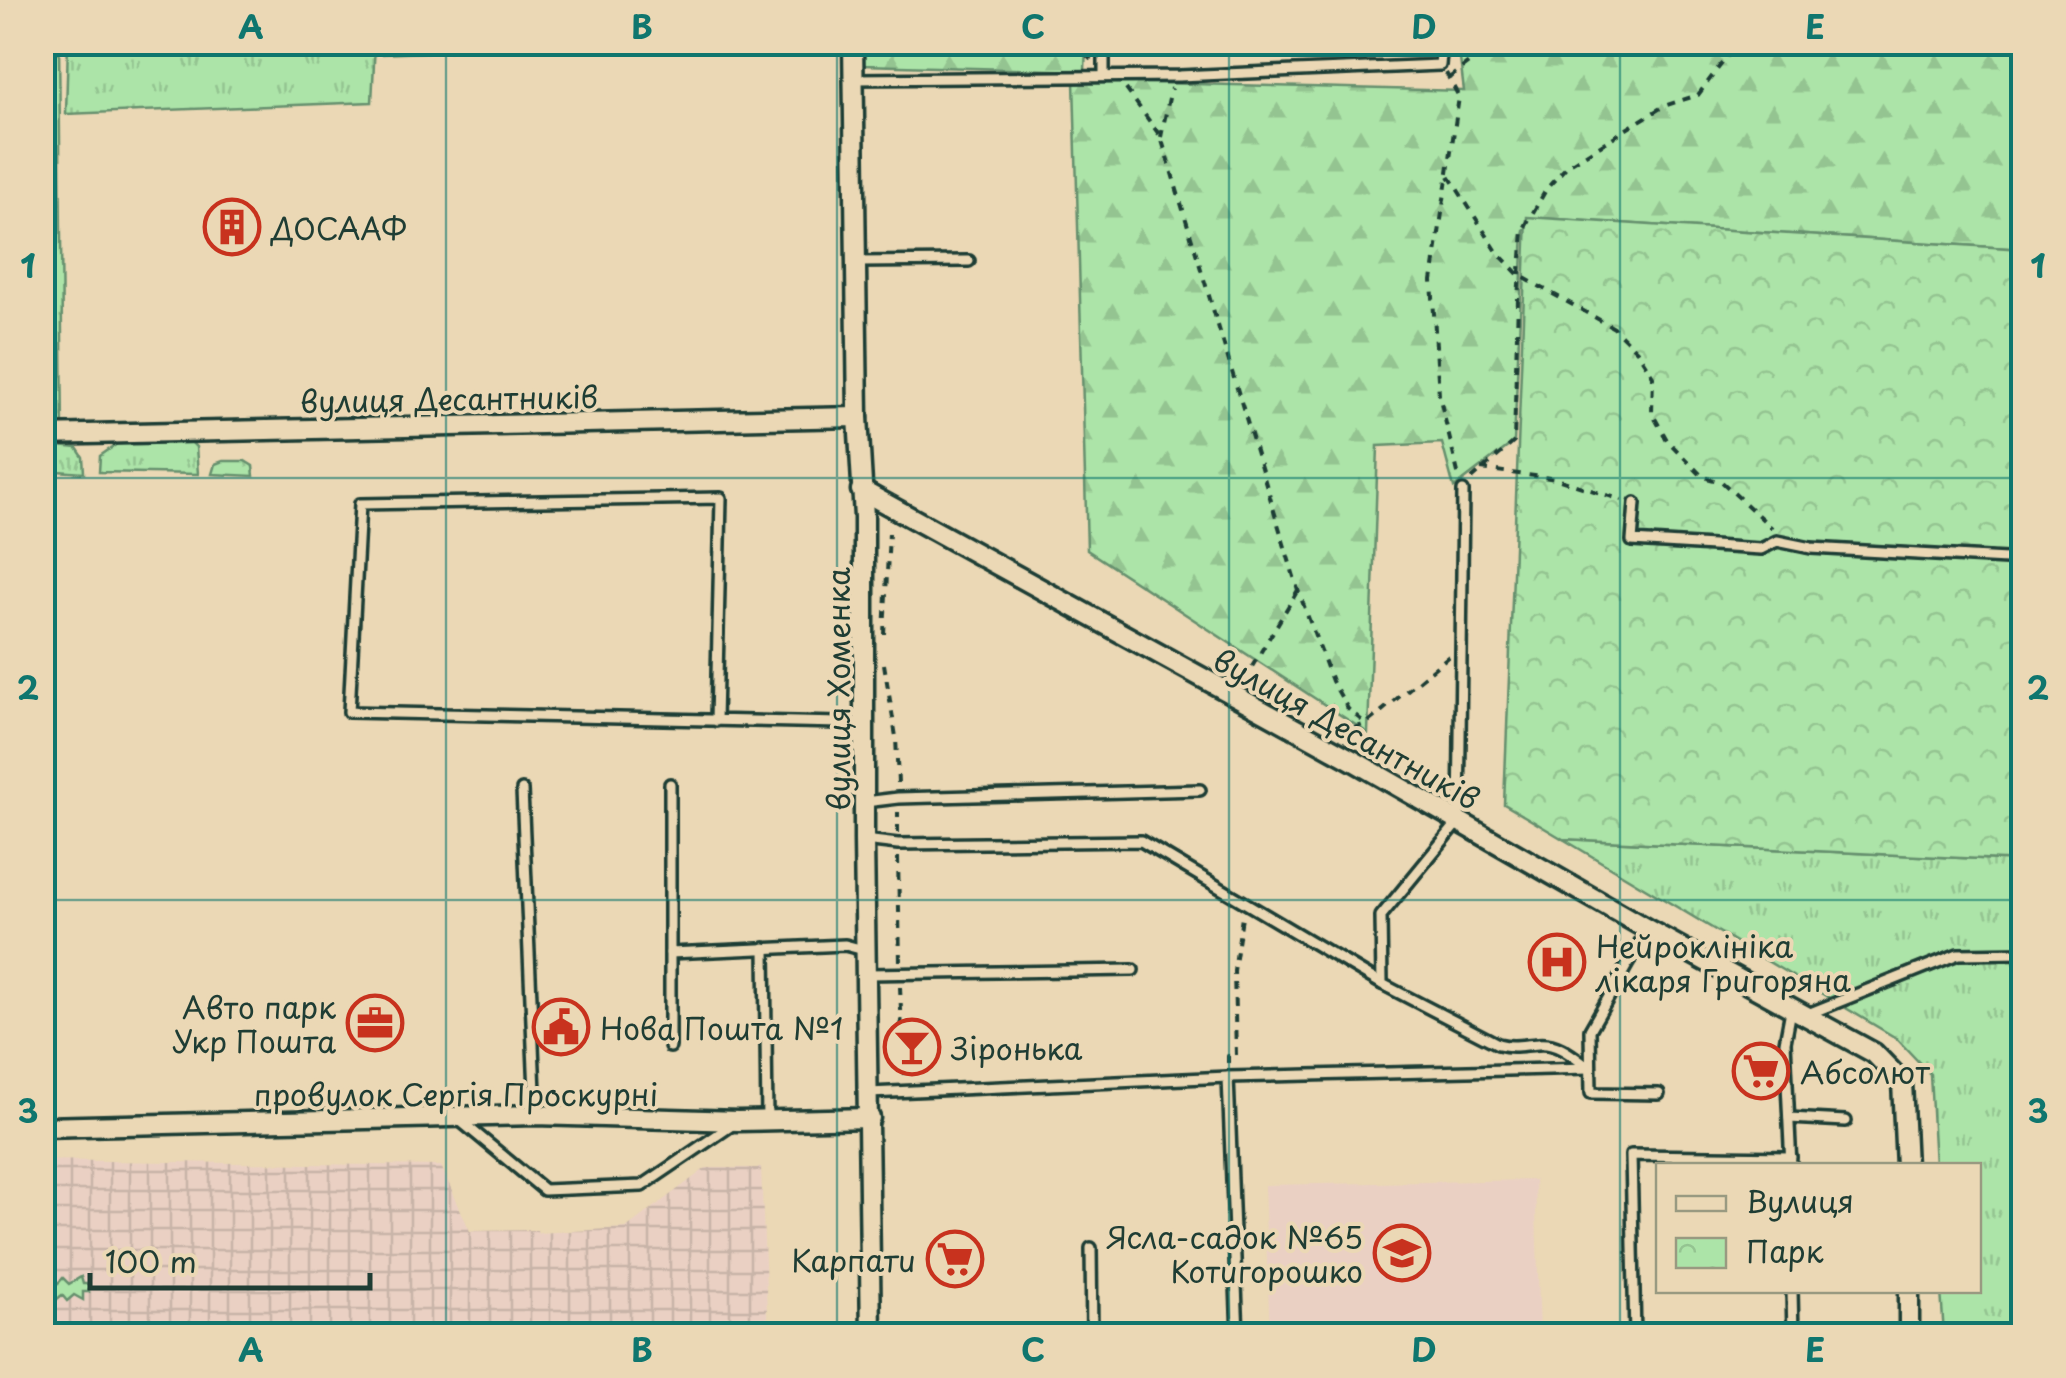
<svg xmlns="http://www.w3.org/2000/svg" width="2066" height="1378" font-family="'Playpen Sans',sans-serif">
<defs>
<pattern id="industrial-grid" width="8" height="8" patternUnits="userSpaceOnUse" patternTransform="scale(2.5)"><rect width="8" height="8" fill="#ead0c3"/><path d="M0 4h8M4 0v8" fill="none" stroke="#c8b4a8"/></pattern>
<pattern id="grass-tufts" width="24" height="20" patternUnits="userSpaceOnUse" patternTransform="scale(2.5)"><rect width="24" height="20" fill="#ace4a8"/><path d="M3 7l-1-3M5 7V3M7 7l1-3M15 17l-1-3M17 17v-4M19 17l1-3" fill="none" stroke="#94c491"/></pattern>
<pattern id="forest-firs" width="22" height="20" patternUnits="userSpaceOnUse" patternTransform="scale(2.5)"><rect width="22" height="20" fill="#ace4a8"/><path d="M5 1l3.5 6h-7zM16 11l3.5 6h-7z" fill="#94c491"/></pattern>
<pattern id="park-crowns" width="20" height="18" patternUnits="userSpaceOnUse" patternTransform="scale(2.5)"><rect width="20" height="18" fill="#ace4a8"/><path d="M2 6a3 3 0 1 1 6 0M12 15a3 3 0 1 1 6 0" fill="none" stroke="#94c491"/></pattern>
</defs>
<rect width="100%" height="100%" fill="#ebd8b5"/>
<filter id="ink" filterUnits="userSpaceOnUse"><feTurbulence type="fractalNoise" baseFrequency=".01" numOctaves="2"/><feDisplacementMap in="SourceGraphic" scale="20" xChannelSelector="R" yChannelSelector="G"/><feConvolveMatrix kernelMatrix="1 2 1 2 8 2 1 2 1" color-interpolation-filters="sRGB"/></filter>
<g filter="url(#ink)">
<polygon fill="#ead0c3" points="1535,1180 1540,1335 1270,1335 1264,1185"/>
<polygon fill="url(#industrial-grid)" points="43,1160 441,1166 470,1231 537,1230 538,1233 626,1228 706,1168 761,1168 768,1335 43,1336"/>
<g fill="url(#grass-tufts)" stroke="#66906e" stroke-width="2.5">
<polygon points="68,43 375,43 372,102 66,114"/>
<polygon points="382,43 382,42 454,43 449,51 382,54"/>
<polygon points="42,437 49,437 50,445 77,448 83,457 84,473 43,470"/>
<polygon points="190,441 196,447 198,474 99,472 100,456 117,444"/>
<polygon points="223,461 245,461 253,466 254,476 212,474 215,464"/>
<polygon points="1563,839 2023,861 2023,1335 1944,1335 1941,1291 1978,1290 1978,1166 1935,1165 1930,1074 1896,1038"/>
<polygon points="81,1277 83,1284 88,1284 89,1292 83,1292 83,1300 74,1295 67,1301 62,1295 56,1300 50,1294 43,1300 43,1281 46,1284 51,1278 58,1283 63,1278 69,1284"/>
</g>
<g fill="url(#forest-firs)" stroke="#66906e" stroke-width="2.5">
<polygon points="42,43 59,43 63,434 43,435"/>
<polygon points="862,43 1086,43 1085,71 862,65"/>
<polygon points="1458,43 2023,43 2023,249 1541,218 1524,230 1514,442 1454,488 1442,443 1378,446 1368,733 1087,550 1074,81 1464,91"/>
</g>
<polygon fill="url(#park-crowns)" stroke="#66906e" stroke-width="2.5" points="1527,217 2023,249 2023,861 1563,839 1504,804"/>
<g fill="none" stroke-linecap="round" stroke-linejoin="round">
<g stroke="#1f3d34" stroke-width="16">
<g id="service">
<polyline points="1104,74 1104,42"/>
<polyline points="854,79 1179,76 1440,65 1442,42"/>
<polyline points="857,262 969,261"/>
<path d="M1463,491L1459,821L1381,916L1382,984L1498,1044C1514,1048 1522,1045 1538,1044C1558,1042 1574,1057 1589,1068"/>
<polyline points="1635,503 1632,541 1761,549 1777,541 1811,548 2024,560"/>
<polyline points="716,721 721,498 360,504 349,712 841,723 863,728"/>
<polyline points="670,784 670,953 845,945 864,950"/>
<polyline points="522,790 536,1115"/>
<polyline points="865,802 898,798 1200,790"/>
<polyline points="864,840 898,844 1141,841 1382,984"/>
<polyline points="1647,930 1590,1030 1591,1093 1659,1094"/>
<polyline points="765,948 767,1120"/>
<polyline points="670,953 670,1047"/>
<polyline points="2021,953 2024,1010"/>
<polyline points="868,974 1133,970"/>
<polyline points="1791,1010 1785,1042 1791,1166"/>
<polyline points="1808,1014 1958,954 2024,953"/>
<polyline points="1228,1077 1238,1336"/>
<polyline points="869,1093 1228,1077 1589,1068"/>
<polyline points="457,1118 544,1190 642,1186 732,1125"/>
<polyline points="1789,1118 1846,1121"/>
<polyline points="1091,1248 1092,1336"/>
<polyline points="1792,1290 1793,1336"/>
<polyline points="1684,1326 1684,1336"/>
<polyline points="1635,1336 1631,1155 1791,1157"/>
</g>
</g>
<g stroke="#1f3d34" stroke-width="25">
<g id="minor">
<polyline points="853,42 858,417 864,517 864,840 871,1336"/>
<polyline points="42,435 858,417"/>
<polyline points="861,490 1352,760 1647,929 1874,1053 1902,1082 1906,1166"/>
<polyline points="42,1127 536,1115 738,1121 870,1118"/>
<polyline points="1909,1290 1909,1336"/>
</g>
</g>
<g stroke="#1f3d34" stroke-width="4" stroke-dasharray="8 8" stroke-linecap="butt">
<polyline points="1075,42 1092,61"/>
<polyline points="1446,73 1459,97 1432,281 1439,395 1460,481"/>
<polyline points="1449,78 1479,55 1484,42"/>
<polyline points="1126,89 1161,137 1298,590 1332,681 1348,709 1366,724"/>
<polyline points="1161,137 1171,88"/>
<polyline points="1449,176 1498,253 1519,275 1614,328 1637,351 1653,376 1652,413 1667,440 1703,477 1722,482 1772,528"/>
<polyline points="1481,469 1557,479 1622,500"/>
<polyline points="1472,479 1514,442 1518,298 1523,230 1547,188 1568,165 1664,106 1698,95 1738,42"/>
<polyline points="884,634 889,533"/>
<polyline points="884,664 896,737 898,783"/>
<polyline points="1244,680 1298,590"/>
<polyline points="1339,733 1366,724 1449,656"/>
<polyline points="898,833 898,812"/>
<polyline points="898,857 900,963"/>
<polyline points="900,987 904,1078"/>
<polyline points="1228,1063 1228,1056 1236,1056 1234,971 1242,917"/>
</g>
<use href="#service" stroke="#ebd8b5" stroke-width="9"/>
<use href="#minor" stroke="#ebd8b5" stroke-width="18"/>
</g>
</g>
<path fill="none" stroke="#0f766e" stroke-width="2.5" stroke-opacity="0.55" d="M446,42V1336M837,42V1336M1229,42V1336M1620,42V1336M42,478H2024M42,900H2024"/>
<defs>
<g id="building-ring" transform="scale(2.875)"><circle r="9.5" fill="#ebd8b5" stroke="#c8321e" stroke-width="1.5"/><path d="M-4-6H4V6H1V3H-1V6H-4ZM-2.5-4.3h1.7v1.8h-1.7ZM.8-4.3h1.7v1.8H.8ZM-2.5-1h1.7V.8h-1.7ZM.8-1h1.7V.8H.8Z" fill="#c8321e"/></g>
<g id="hospital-ring" transform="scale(2.875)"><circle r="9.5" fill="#ebd8b5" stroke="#c8321e" stroke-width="1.5"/><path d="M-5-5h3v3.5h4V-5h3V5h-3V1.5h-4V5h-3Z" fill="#c8321e"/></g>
<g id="office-ring" transform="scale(2.875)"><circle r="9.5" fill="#ebd8b5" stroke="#c8321e" stroke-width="1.5"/><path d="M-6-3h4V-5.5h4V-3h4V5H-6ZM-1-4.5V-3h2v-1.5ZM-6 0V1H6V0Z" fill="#c8321e"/></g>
<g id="civic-ring" transform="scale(2.875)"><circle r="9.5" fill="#ebd8b5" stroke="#c8321e" stroke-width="1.5"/><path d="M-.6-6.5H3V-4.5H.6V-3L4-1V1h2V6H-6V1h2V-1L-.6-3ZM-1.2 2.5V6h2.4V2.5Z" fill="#c8321e"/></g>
<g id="bar-ring" transform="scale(2.875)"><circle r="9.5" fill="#ebd8b5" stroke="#c8321e" stroke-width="1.5"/><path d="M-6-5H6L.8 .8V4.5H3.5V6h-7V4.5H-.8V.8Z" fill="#c8321e"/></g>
<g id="supermarket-ring" transform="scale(2.875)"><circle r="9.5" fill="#ebd8b5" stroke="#c8321e" stroke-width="1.5"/><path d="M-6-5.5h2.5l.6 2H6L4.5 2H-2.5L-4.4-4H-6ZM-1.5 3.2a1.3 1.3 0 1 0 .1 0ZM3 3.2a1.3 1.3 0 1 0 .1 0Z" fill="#c8321e"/></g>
<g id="school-ring" transform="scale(2.875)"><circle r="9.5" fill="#ebd8b5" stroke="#c8321e" stroke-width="1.5"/><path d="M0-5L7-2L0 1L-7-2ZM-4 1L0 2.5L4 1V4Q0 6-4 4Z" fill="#c8321e"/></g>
</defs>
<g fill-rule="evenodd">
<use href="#building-ring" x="232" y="227"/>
<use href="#hospital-ring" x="1557" y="962"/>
<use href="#office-ring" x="375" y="1023"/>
<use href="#civic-ring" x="561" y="1027"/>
<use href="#bar-ring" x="912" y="1047"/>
<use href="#supermarket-ring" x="1761" y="1071"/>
<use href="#school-ring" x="1402" y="1253"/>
<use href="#supermarket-ring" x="955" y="1259"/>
</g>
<g text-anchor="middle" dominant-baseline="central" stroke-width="8" stroke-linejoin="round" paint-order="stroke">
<g font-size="30" fill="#1f3d34" stroke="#ebd8b5" text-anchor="start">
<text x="271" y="227">ДОСААФ</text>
<text x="1596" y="945">Нейроклініка<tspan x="1596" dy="34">лікаря Григоряна</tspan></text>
<text x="336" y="1006" text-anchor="end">Авто парк<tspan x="336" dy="34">Укр Пошта</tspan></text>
<text x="600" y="1027">Нова Пошта №1</text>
<text x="951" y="1047">Зіронька</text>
<text x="1800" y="1071">Абсолют</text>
<text x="1363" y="1236" text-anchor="end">Ясла-садок №65<tspan x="1363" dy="34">Котигорошко</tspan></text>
<text x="916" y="1259" text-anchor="end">Карпати</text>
</g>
<g font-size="30" fill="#1f3d34" stroke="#ebd8b5">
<text transform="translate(449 398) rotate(-1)">вулиця Десантників</text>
<text transform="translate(837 689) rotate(-90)">вулиця Хоменка</text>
<text transform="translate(1347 728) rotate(29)">вулиця Десантників</text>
<text x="456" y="1093">провулок Сергія Проскурні</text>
</g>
</g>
<rect width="2066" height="1378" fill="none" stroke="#ebd8b5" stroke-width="110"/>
<rect x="1656" y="1163" width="325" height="130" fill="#ebd8b5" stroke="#999a81" stroke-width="2.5"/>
<rect x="1676" y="1196" width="50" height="15" fill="#ebd8b5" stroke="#999a81" stroke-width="2.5"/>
<text x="1746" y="1213" font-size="30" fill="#1f3d34">Вулиця</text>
<rect x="1676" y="1238" width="50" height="30" fill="url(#park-crowns)" stroke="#999a81" stroke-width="2.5"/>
<text x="1746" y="1263" font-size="30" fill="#1f3d34">Парк</text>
<path d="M90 1273v15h280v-15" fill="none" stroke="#1f3d34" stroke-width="5"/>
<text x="105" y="1273" font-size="30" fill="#1f3d34" stroke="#ebd8b5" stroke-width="8" paint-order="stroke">100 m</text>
<rect x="55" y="55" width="1956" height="1268" fill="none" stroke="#0f766e" stroke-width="4"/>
<g font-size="32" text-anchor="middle" font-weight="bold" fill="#0f766e">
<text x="251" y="39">A</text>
<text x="642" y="39">B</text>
<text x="1033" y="39">C</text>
<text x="1424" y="39">D</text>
<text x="1815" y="39">E</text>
<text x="28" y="278">1</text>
<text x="2038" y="278">1</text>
<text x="28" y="700">2</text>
<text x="2038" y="700">2</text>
<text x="28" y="1123">3</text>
<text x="2038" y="1123">3</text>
<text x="251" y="1362">A</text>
<text x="642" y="1362">B</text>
<text x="1033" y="1362">C</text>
<text x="1424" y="1362">D</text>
<text x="1815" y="1362">E</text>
</g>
</svg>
